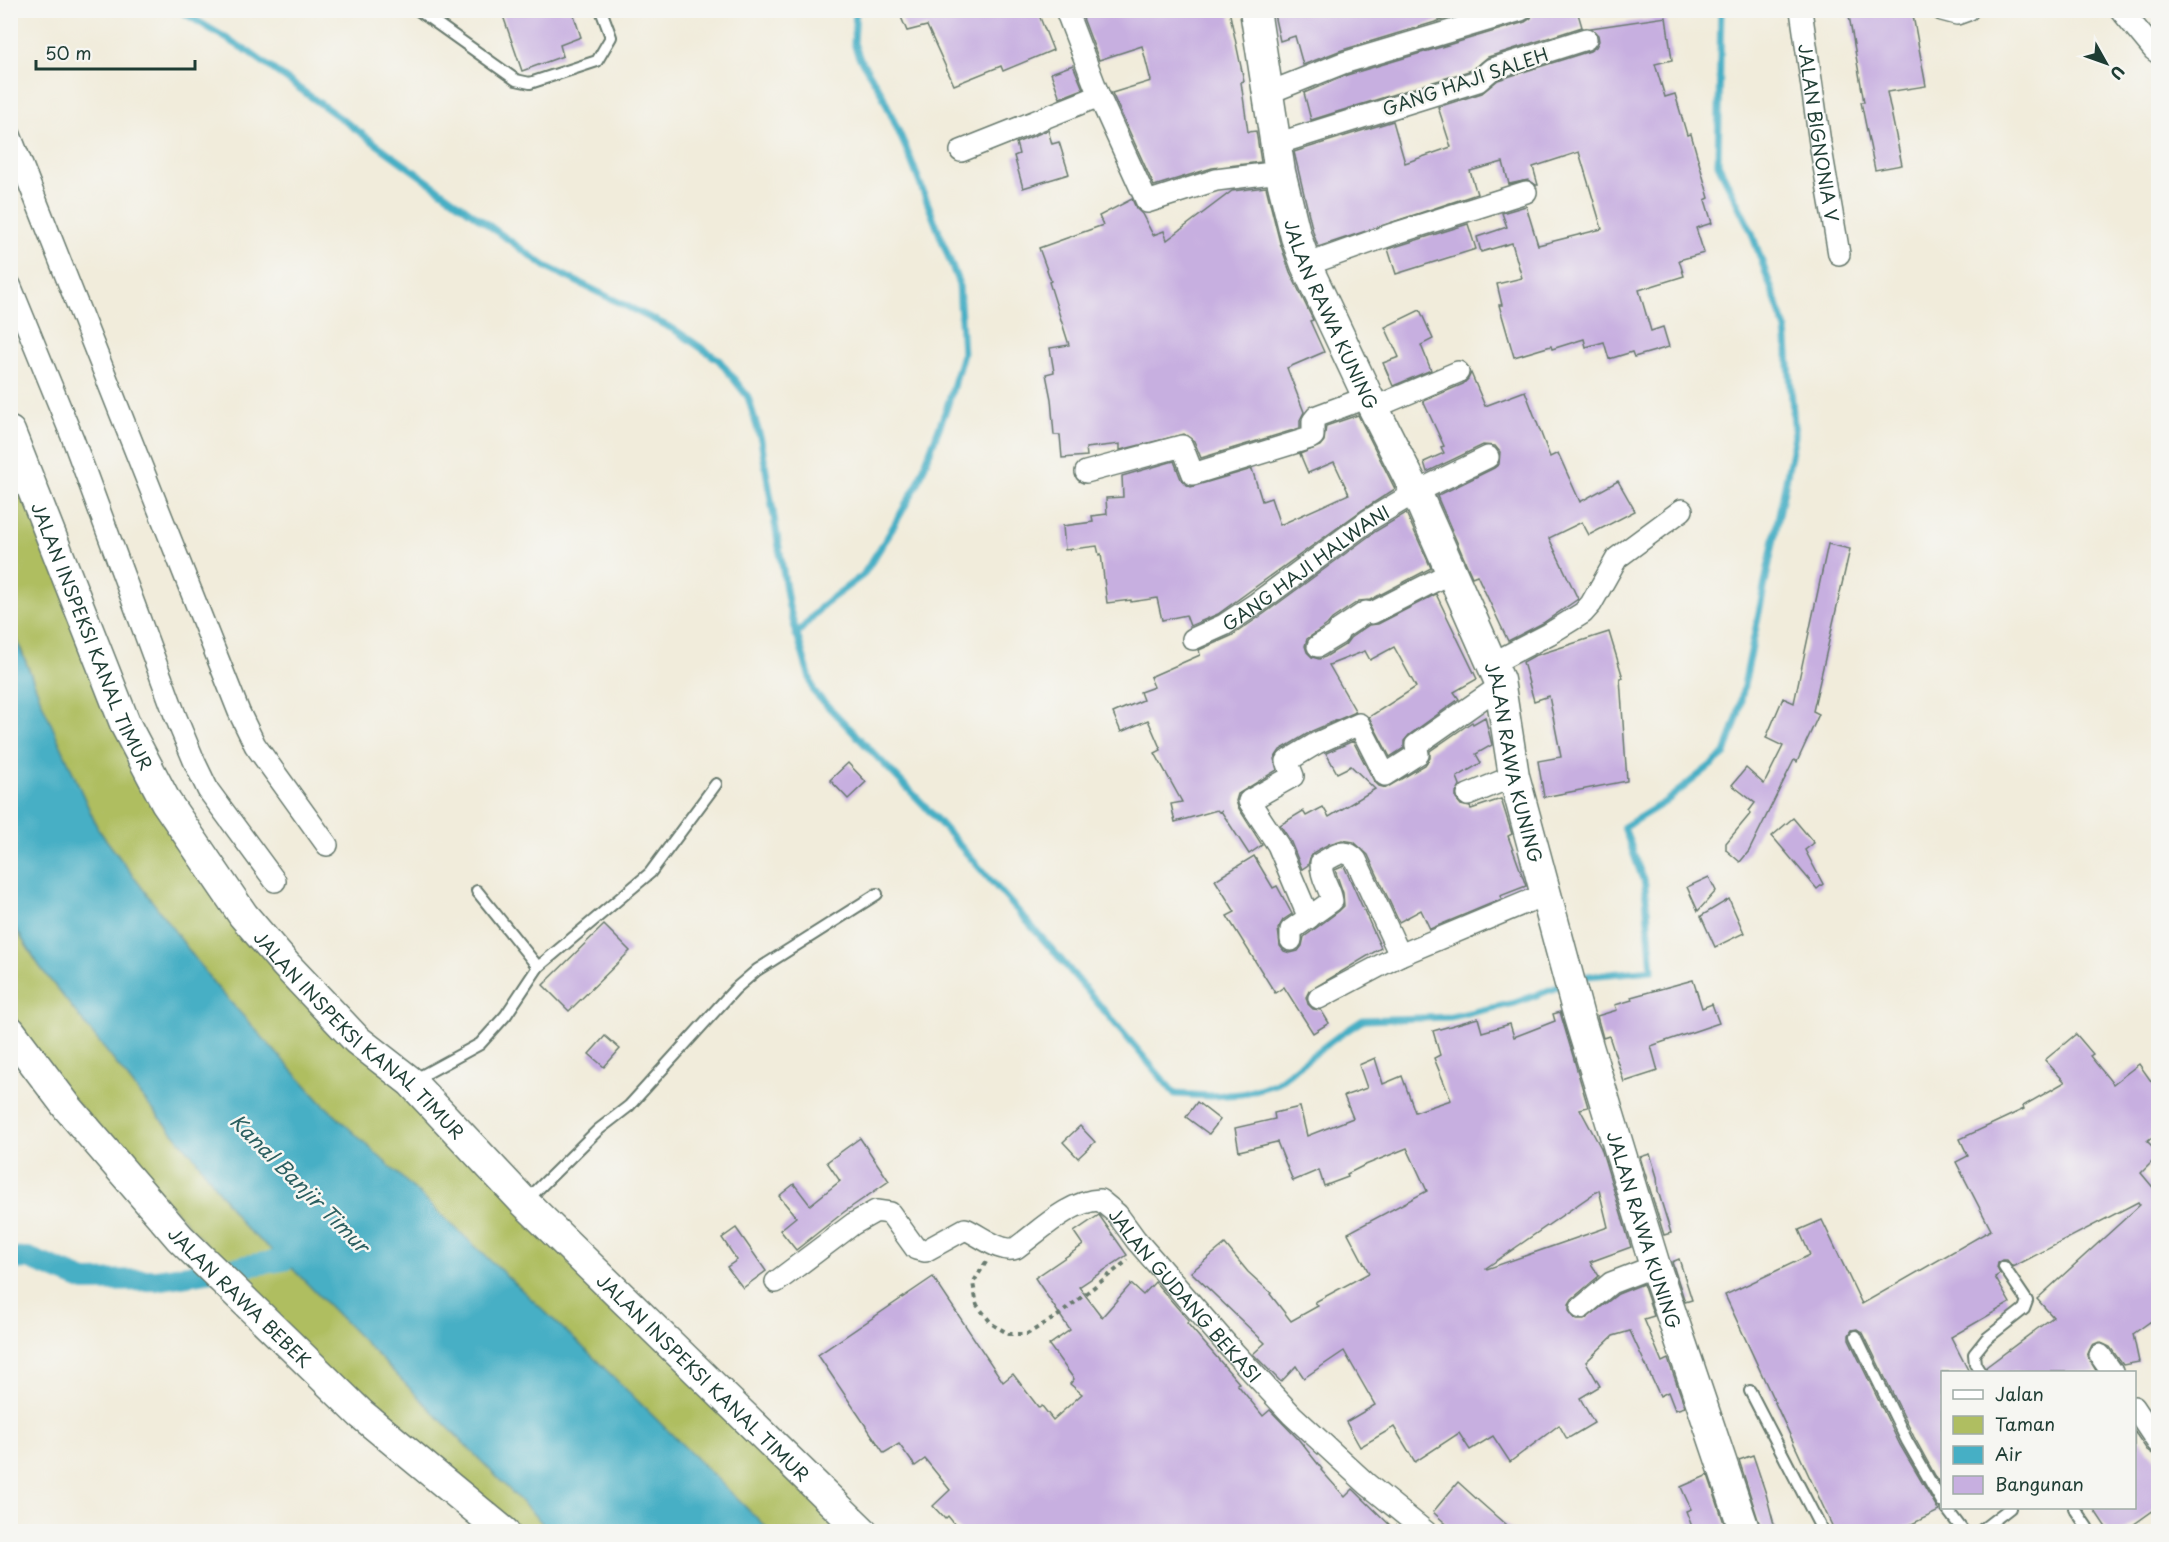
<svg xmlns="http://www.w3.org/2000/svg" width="2169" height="1542" font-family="'Playpen Sans',sans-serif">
<rect width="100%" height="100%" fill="#f6f6f2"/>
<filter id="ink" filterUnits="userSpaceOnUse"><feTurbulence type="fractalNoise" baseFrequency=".0167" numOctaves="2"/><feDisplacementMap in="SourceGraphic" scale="12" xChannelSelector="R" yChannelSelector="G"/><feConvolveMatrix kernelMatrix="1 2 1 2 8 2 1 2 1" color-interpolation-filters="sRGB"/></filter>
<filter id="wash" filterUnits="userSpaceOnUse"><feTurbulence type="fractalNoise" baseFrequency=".008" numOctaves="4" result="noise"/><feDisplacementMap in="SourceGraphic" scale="24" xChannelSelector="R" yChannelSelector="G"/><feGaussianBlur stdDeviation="1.35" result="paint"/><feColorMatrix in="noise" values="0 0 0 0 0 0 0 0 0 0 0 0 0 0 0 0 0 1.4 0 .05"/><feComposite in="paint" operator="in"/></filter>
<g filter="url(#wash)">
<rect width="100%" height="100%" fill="#f1ecdb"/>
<g fill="#afbe61" stroke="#677e4a" stroke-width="1.5">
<polygon points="10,432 126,726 273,950 863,1531 770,1531 589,1353 321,1102 215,985 98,829 45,710 11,623"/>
<polygon points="10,921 40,967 148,1104 196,1159 244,1227 284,1260 550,1531 504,1531 361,1414 11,1031"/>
</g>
<polygon fill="#46afc5" stroke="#32767c" stroke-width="1.5" points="10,623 45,710 98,829 215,985 321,1102 589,1353 770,1531 550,1531 284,1260 244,1227 196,1159 148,1104 40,967 11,921"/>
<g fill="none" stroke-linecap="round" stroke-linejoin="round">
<g stroke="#46afc5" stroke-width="7">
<polyline points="179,10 249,52 545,266 675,330 719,360 748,397 761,440 789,607 814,692 923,804 1057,955 1175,1094 1211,1096 1242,1094 1275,1084 1337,1037 1363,1020 1451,1017 1515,1003 1563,985"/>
<polyline points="796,635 824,604 863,575 888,536 918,483 947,407 963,354 959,284 909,155 881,92 859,57 854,43 856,10"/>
<polyline points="1576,980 1588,976 1652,970 1645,885 1624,827 1665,802 1725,754 1738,715 1795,436 1786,330 1751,231 1718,164 1721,10"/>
</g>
<polyline stroke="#46afc5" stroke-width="22" points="10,1259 28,1258 85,1281 156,1280 284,1260"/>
</g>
<g id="blocks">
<g fill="#c7afe0" fill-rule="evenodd">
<polygon points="501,10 572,10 581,37 560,45 563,56 522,71"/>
<polygon points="898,10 1037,10 1053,50 1003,71 1001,66 954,85 927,26 907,31"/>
<polygon points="1080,10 1229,10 1244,81 1241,82 1248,132 1256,131 1261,162 1212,168 1154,186 1112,93 1151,81 1142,46 1099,60"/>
<polygon points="1273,10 1475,10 1339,51 1303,65 1295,36 1280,41"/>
<polygon points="1533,10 1577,10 1582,27 1488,57 1472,70 1311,120 1304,93 1347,75 1525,22 1531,18"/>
<polygon points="1848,10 1912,10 1926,86 1887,92 1902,165 1875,170 1861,102 1864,102"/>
<polygon points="1666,17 1672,60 1655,64 1665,97 1675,94 1687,135 1691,134 1709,198 1705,200 1712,223 1696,228 1704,253 1679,260 1684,276 1639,290 1651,331 1663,327 1669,347 1634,357 1632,352 1609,359 1604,342 1586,347 1584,339 1552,349 1551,346 1514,357 1499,305 1502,305 1497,284 1522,278 1512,243 1481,252 1477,237 1507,227 1502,213 1526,206 1538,245 1602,229 1579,152 1533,167 1538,185 1536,185 1528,180 1509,184 1503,162 1470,171 1477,194 1318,247 1313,232 1294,152 1393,121 1405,163 1451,147 1438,107 1482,93 1498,80 1590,51 1596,47 1599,41 1598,35 1591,28"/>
<polygon points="1073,65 1083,89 1060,98 1051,73"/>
<polygon points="1048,130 1052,144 1059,142 1069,174 1023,188 1014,156 1019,154 1016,143"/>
<polygon points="1266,187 1280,243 1290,272 1313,320 1310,321 1324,352 1287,368 1304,412 1300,420 1300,428 1201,458 1194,441 1184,434 1120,450 1120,444 1086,448 1087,456 1062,458 1060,435 1054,435 1051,399 1046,374 1054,372 1050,348 1069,345 1049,282 1051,281 1039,248 1103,225 1099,216 1132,199 1136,208 1142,214 1153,235 1164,231 1167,240 1232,191"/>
<polygon points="1468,224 1476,249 1396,274 1388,249"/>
<polygon points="1420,310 1433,339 1421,345 1431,370 1393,386 1383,363 1399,357 1385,327"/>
<polygon points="1471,373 1485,406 1525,391 1550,457 1558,453 1580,502 1618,481 1635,511 1589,535 1582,522 1549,538 1578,599 1543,623 1508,641 1477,575 1472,577 1437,496 1494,468 1499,464 1500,452 1495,446 1483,445 1427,472 1424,462 1444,453 1441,447 1444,446 1423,401 1463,384 1468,379"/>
<polygon points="1358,415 1395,489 1362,510 1218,614 1190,626 1186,615 1162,620 1157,598 1131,602 1131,600 1107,603 1101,554 1099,555 1097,546 1065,550 1063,526 1093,522 1092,516 1107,514 1106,498 1123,497 1122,476 1174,461 1181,479 1185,484 1191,487 1252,469 1262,501 1271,498 1280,525 1349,494 1334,462 1308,473 1300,454 1320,446 1324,441 1326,426"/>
<polygon points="1406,513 1431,568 1370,600 1359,601 1332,619 1327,625 1307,639 1305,646 1307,652 1312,657 1319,659 1325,657 1345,645 1350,638 1369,625 1378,624 1436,594 1477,679 1454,692 1459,699 1409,735 1404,741 1404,748 1390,757 1369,717 1416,687 1394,647 1370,660 1365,651 1329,665 1356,712 1312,731 1280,750 1274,759 1277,770 1238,794 1236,801 1238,807 1262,845 1249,854 1221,811 1219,812 1217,810 1175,822 1171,804 1182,802 1155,753 1161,750 1148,720 1121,732 1113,713 1143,700 1140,692 1154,687 1150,677 1200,655 1199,650 1231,636 1265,613 1376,531"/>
<polygon points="1828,544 1850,549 1813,711 1819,714 1797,762 1794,760 1749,851 1740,862 1726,850 1726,843 1751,813 1749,811 1755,803 1732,785 1746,768 1764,784 1783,746 1766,738 1783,698 1794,703"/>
<polygon points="1609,632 1623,678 1620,678 1627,781 1544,797 1538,761 1561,757 1549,696 1534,701 1523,662 1534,656"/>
<polygon points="1485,717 1492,745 1476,754 1481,763 1457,777 1460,785 1456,793 1456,799 1461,805 1470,807 1471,809 1501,799 1512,834 1508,836 1526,886 1500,896 1502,899 1430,929 1421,910 1399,922 1368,855 1354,842 1342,840 1329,844 1314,852 1310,858 1308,865 1302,869 1290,840 1280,825 1303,811 1306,816 1323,807 1329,817 1375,789 1351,766 1337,773 1326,753 1353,741 1374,781 1379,786 1386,788 1425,765 1430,758 1430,751 1472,722 1473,724"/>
<polygon points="848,763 866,782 848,799 830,780"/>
<polygon points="1793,818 1814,843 1805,850 1823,884 1817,889 1772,836"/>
<polygon points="1254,856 1273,888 1277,886 1292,914 1283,920 1278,929 1280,946 1284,951 1290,953 1298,951 1302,946 1304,937 1339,911 1344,906 1343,893 1335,870 1344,866 1381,948 1309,991 1306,997 1308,1004 1313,1009 1321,1010 1329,1023 1313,1033 1284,987 1275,993 1227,916 1235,912 1215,880"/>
<polygon points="1709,877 1716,891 1698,911 1687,887"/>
<polygon points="1729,899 1744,933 1715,947 1701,916"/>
<polygon points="604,925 630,951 569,1011 543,985"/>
<polygon points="1693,980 1702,1008 1712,1004 1719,1023 1651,1046 1658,1071 1624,1082 1609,1036 1603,1038 1597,1016 1617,1010 1615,1005 1632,1000 1631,997"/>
<path d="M1560,1012L1588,1107L1580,1109L1601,1148L1631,1247L1590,1262L1599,1276L1572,1299L1569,1304V1311L1576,1320H1584L1618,1294L1643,1284L1654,1316L1644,1319L1662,1362L1668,1359L1685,1407L1675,1410L1668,1392L1660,1396L1630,1331L1613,1336L1586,1362L1600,1386L1580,1398L1594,1423L1567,1439L1559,1425L1510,1462L1493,1436L1470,1450L1459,1433L1415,1462L1394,1427L1360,1447L1346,1422L1375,1405L1344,1351L1304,1378L1296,1366L1281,1382L1253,1354L1265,1343L1191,1272L1225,1244L1248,1272L1271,1293L1270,1294L1291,1321L1318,1306L1315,1302L1369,1273L1348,1233L1427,1191L1407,1148L1363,1166L1347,1174L1348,1177L1324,1186L1319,1170L1293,1181L1277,1142L1239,1151L1235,1128L1275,1119L1274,1113L1300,1107L1307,1136L1353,1118L1344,1096L1367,1088L1359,1065L1375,1058L1383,1084L1402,1076L1415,1112L1451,1100L1434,1058L1440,1055L1433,1031L1478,1018L1482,1032L1510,1024L1514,1037L1555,1021L1553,1014ZM1599,1190L1608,1227L1487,1269L1486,1268Z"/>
<polygon points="2076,1034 2093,1054 2090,1056 2113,1084 2139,1064 2158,1091 2158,1132 2147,1141 2158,1152 2158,1156 2141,1173 2156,1191 2158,1188 2158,1316 2133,1334 2139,1362 2123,1365 2110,1347 2099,1342 2092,1345 2087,1356 2097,1372 1987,1372 1986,1367 2053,1317 2037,1299 2140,1205 2138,1202 2013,1267 2007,1260 2003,1260 1998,1263 1997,1268 2000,1274 1995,1277 2010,1303 1951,1337 1969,1372 1942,1372 1942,1488 1914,1437 1863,1333 1857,1329 1852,1330 1849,1335 1849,1339 1900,1445 1939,1511 1895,1532 1835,1532 1725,1295 1810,1255 1799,1230 1822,1220 1862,1304 1991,1230 1956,1162 1968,1156 1960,1139 2024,1109 2023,1106 2065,1082 2045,1060"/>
<polygon points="605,1036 620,1049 604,1067 589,1054"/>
<polygon points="1197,1102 1220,1120 1209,1134 1186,1117"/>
<polygon points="1080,1126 1095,1142 1078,1158 1063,1142"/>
<polygon points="860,1138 889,1181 844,1212 796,1250 780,1230 796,1217 779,1196 794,1184 810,1205 840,1181 827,1162"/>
<polygon points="1650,1154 1657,1177 1658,1191 1671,1233 1664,1235 1640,1157"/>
<polygon points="1099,1215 1127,1255 1079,1287 1102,1317 1131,1284 1143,1295 1155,1282 1189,1321 1187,1323 1239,1383 1237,1384 1263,1416 1270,1410 1299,1440 1322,1469 1321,1470 1345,1497 1353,1489 1397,1532 961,1532 948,1516 945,1519 933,1506 950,1490 925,1459 915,1466 899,1444 884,1453 818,1355 933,1277 1003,1382 1013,1374 1039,1408 1042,1406 1053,1420 1082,1394 1070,1384 1074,1379 1049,1345 1070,1330 1035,1278 1083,1245 1074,1232"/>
<polygon points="736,1228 766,1271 743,1288 727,1267 737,1260 722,1238"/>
<polygon points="1679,1259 1692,1300 1685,1302 1672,1262"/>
<polygon points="2134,1431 2147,1450 2154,1455 2158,1464 2158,1507 2123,1532 2109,1532 2093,1508 2134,1508"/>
<polygon points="1753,1455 1766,1494 1776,1532 1762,1532 1739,1460"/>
<polygon points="1708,1475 1727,1532 1694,1532 1686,1511 1691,1509 1681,1487"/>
<polygon points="1458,1482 1480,1502 1514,1532 1455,1532 1433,1512"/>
</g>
</g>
</g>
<g filter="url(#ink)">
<use href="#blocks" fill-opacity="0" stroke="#687a6e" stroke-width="1.5"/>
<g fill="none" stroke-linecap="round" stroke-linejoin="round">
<g stroke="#687a6e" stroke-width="14">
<g id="lane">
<polyline points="418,10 516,80 530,83 597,61 611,37 601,10"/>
<polyline points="477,891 538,967"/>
<polyline points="414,1080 480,1044 506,1015 538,967 650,873 716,784"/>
<polyline points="527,1200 598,1130 629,1106 735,989 757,970 877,894"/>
<polyline points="1856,1336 1907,1441 1942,1502"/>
<polyline points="1980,1372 1975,1364 1974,1354 1986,1339 2024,1309 2027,1301 2004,1267"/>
<polyline points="1750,1391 1823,1532"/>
<polyline points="1946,1508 1964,1532"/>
<polyline points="2074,1508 2087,1527 2080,1532"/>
<polyline points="1979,1532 2010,1508"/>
</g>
</g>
<g stroke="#687a6e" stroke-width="24">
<g id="street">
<polyline points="1066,10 1099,96 1147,202 1216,180 1280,172"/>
<path id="s1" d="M1801,10L1820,143L1839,254"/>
<polyline points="1942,10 1957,14 1968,10"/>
<polyline points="2121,10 2154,50 2158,53"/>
<polyline points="1268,93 1343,63 1521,10"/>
<polyline points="10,135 239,712 255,745 327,845"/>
<polyline points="1276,144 1478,81 1492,69 1586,39"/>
<polyline points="961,151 1099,96"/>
<polyline points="1306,265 1393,234 1526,192"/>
<polyline points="10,285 73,439 175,715 195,763 208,790 275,881"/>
<polyline points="1373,408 1458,372"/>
<polyline points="1086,472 1182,446 1193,474 1310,438 1313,436 1313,421 1317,416 1368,397"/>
<path id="s2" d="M1193,639L1224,625L1257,603L1369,520L1416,492L1488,457"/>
<polyline points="1318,646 1338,634 1339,630 1366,612 1372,613 1452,572"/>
<polyline points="1493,663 1549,634 1583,613 1591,604 1617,558 1682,510"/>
<polyline points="1468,795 1514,776"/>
<polyline points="1309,918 1278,845 1249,801 1293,776 1287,761 1317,743 1359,724 1385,775 1418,754 1416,745 1500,686"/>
<path d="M1291,940V930L1332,901C1330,886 1321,881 1321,863C1334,856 1345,846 1356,860L1400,955"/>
<polyline points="1319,998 1400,955 1546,894"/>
<path id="s3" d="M776,1282L853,1224L876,1211L890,1213L916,1249L925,1251L965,1229C980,1235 1001,1254 1016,1248C1041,1230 1069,1201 1100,1200L1117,1214L1136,1240L1230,1348L1292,1415L1367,1484L1426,1532"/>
<polyline points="1581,1308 1611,1283 1655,1266"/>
<polyline points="2100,1355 2112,1372"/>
<polyline points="2134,1407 2158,1443"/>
</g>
</g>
<g stroke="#687a6e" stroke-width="33">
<g id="secondary">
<path id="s4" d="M1255,10L1280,172L1296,237L1306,265L1368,397L1416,492L1499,680L1514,776L1579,1017L1655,1266L1745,1532"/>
<path id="s5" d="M10,432L126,726L166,802L243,915L286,965L357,1040L411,1082L524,1202L863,1532"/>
<path id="s6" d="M10,1031L68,1108L180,1238L361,1414L504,1532"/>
</g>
</g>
<polyline stroke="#687a6e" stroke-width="4" stroke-dasharray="4.5 4.5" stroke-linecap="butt" points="986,1262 973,1283 977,1305 992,1324 1009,1334 1027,1334 1059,1315 1128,1260"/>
<use href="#lane" stroke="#fff" stroke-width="10"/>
<use href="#street" stroke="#fff" stroke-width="21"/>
<use href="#secondary" stroke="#fff" stroke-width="30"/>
</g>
</g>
<g text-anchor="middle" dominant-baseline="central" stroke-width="5" stroke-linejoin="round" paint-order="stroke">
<g font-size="18" fill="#1f3d34" stroke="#f6f6f2">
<text transform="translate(1465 81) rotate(-19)">GANG HAJI SALEH</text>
<text stroke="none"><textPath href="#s1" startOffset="124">JALAN BIGNONIA V</textPath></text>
<text stroke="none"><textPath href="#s4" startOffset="316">JALAN RAWA KUNING</textPath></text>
<text stroke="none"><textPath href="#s2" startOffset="134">GANG HAJI HALWANI</textPath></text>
<text stroke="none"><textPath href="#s5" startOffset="220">JALAN INSPEKSI KANAL TIMUR</textPath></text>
<text stroke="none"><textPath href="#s4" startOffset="802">JALAN RAWA KUNING</textPath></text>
<text stroke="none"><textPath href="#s5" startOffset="706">JALAN INSPEKSI KANAL TIMUR</textPath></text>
<text stroke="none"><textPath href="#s4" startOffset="1288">JALAN RAWA KUNING</textPath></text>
<text stroke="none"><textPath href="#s3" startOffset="518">JALAN GUDANG BEKASI</textPath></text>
<text stroke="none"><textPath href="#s6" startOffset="352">JALAN RAWA BEBEK</textPath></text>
<text stroke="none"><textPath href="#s5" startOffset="1192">JALAN INSPEKSI KANAL TIMUR</textPath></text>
</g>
<g font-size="20" font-style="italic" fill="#2b5f60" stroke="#f6f6f2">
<text transform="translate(300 1183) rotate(45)">Kanal Banjir Timur</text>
</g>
</g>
<rect width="2169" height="1542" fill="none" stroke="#f6f6f2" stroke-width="36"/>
<rect x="1941" y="1371" width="195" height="138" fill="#f6f6f2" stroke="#a0aca6" stroke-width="1.5"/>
<rect x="1953" y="1390" width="30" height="9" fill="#ffffff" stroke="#a0aca6" stroke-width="1.5"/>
<text x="1995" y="1401" font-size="18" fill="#1f3d34">Jalan</text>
<rect x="1953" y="1416" width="30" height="18" fill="#afbe61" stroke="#a0aca6" stroke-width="1.5"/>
<text x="1995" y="1431" font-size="18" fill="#1f3d34">Taman</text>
<rect x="1953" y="1446" width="30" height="18" fill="#46afc5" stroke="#a0aca6" stroke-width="1.5"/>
<text x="1995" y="1461" font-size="18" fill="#1f3d34">Air</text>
<rect x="1953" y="1476" width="30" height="18" fill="#c7afe0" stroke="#a0aca6" stroke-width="1.5"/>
<text x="1995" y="1491" font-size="18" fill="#1f3d34">Bangunan</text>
<g transform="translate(2106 63) rotate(130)" stroke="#f6f6f2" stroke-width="4.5" paint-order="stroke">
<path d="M0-4.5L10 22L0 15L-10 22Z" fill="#1f3d34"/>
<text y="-9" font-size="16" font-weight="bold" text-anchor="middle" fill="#1f3d34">U</text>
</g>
<path d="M36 60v9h159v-9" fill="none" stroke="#1f3d34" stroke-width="3"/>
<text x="45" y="60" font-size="18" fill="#1f3d34" stroke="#f6f6f2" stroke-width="4.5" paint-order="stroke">50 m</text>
</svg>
